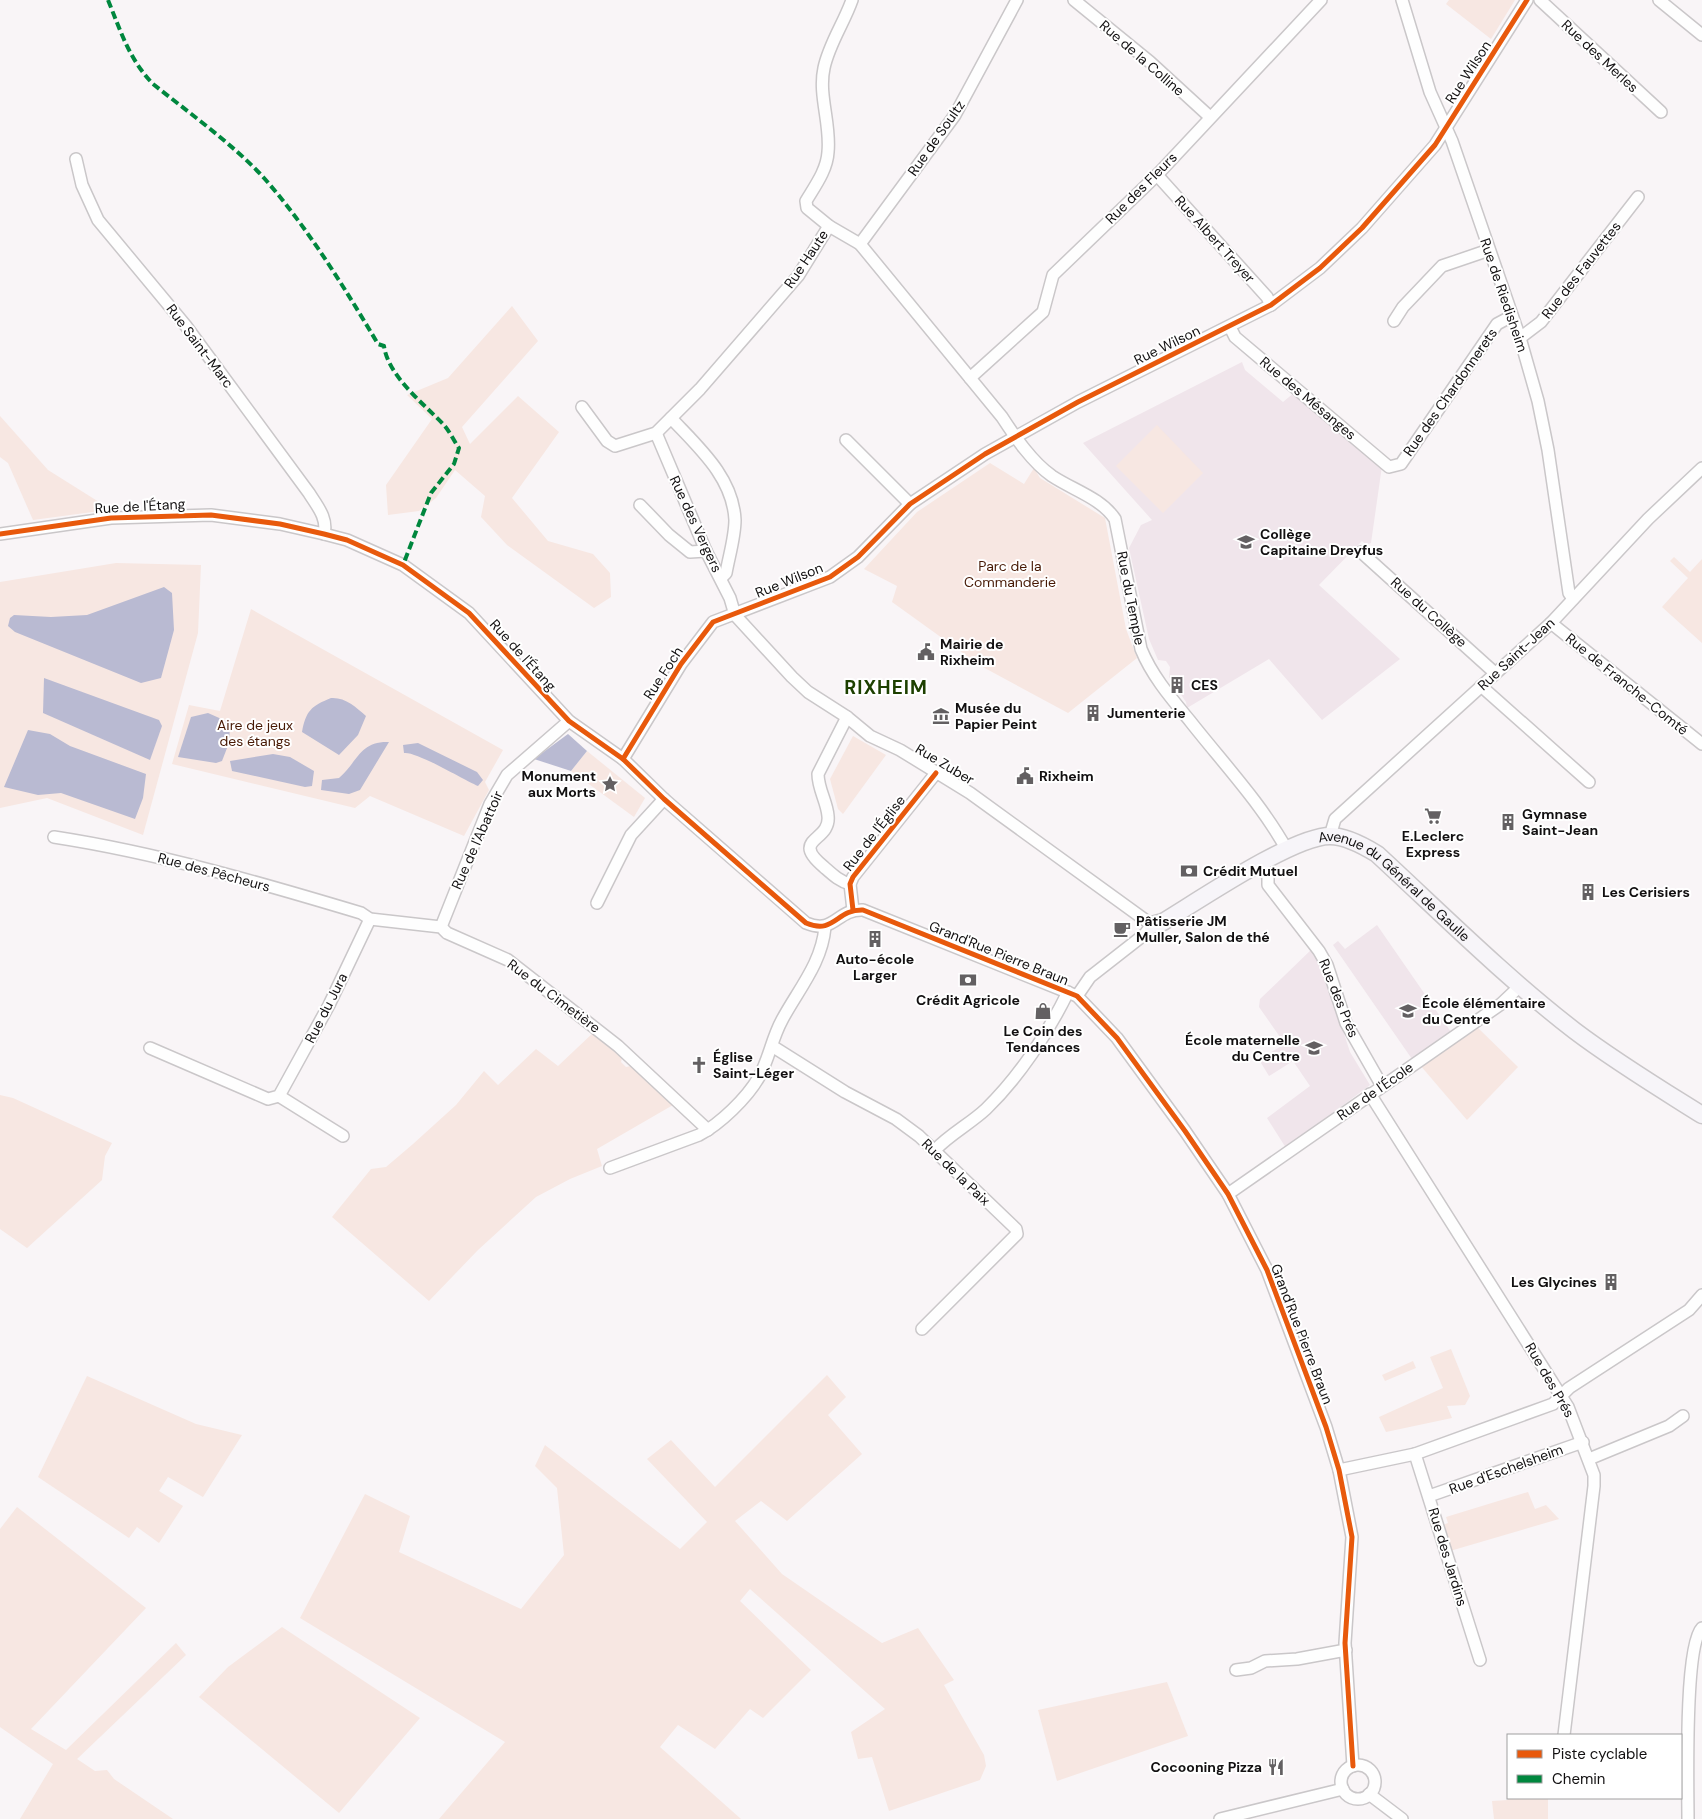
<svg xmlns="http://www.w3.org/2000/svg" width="1702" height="1819" font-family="'DM Sans',sans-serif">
<rect width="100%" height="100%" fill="#f9f5f7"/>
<g fill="#f0e5eb">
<polygon points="1242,362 1245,370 1283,402 1295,392 1382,466 1371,543 1366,545 1362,541 1319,585 1400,659 1322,720 1269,659 1187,708 1186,702 1169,677 1170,667 1166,661 1158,660 1149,639 1129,548 1141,525 1152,520 1083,443"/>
<polygon points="1377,925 1451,1032 1412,1059 1333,945 1338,941 1345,949"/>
<polygon points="1313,948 1320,960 1350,1052 1370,1085 1286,1148 1267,1118 1310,1086 1293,1061 1269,1076 1261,1063 1263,1057 1285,1044 1259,1007 1260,999"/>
</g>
<g fill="#f7e7e2">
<polygon points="1449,0 1515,0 1491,39 1446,4"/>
<polygon points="512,306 538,341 462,427 470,444 518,396 559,432 512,498 548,541 593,554 610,573 611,597 594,608 507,545 481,517 485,496 455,470 436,498 419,511 388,515 386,485 432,419 407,395 448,378"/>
<polygon points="0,416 48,470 99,502 100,511 33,520 8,463 0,457"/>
<polygon points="1157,425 1203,473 1163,513 1116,466"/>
<polygon points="990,463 1024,484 1034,468 1040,478 1105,518 1126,629 1137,658 1068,713 981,666 892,602 897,586 864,569 917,512"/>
<polygon points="1674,557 1690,572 1702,559 1702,643 1662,607 1688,578 1670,561"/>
<polygon points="116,563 201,565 198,633 143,835 47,798 0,808 0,582"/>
<polygon points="251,609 503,750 485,782 489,790 464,836 370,796 355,808 172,764 189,705 220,711"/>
<polygon points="853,736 886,755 843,814 838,809 830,779"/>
<polygon points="587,751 645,798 634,817 571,771"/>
<polygon points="1477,1027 1518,1067 1467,1120 1420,1065"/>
<polygon points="594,1032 622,1058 621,1062 626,1067 631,1066 673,1105 597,1149 602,1166 570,1179 536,1197 478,1250 429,1301 332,1217 371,1169 386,1167 413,1144 456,1105 484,1071 498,1085 536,1049 558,1066"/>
<polygon points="0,1095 13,1098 112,1143 105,1156 102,1180 27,1248 0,1229"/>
<polygon points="1451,1349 1470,1396 1465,1405 1447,1406 1452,1418 1386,1432 1379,1417 1443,1388 1430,1357"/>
<polygon points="1413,1361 1416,1368 1385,1381 1382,1375"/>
<polygon points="827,1375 846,1397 828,1415 862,1454 787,1521 761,1501 735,1521 782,1574 882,1643 918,1628 954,1680 944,1685 984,1755 986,1766 980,1780 889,1811 872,1757 858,1759 851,1732 885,1709 750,1589 740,1601 811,1670 763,1718 750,1709 715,1749 678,1725 660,1747 741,1819 439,1819 505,1742 300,1618 365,1494 410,1516 399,1552 521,1609 564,1555 557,1488 535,1466 545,1445 680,1549 707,1522 647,1459 671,1440 715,1487"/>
<polygon points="87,1376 196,1424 242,1435 203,1497 168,1477 159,1491 183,1506 159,1543 137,1527 129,1538 38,1477"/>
<polygon points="1528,1492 1535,1509 1546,1505 1559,1519 1450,1551 1443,1525 1448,1523 1446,1517"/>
<polygon points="17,1507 146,1608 31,1729 66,1750 176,1643 186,1655 77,1759 95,1771 107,1770 114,1779 173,1819 20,1819 53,1764 0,1727 0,1529"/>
<polygon points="282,1627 420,1718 339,1813 199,1697 228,1667"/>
<polygon points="1167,1682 1188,1736 1057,1781 1038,1710"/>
<polygon points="1508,1798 1548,1798 1548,1819 1494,1819 1492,1801 1508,1800"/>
</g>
<g fill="#b9bad2">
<polygon points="164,587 172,593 174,630 161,678 141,683 15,632 8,626 10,618 14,615 51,617 87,615"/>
<polygon points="44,678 159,720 162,726 150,760 43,713"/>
<path d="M331,698C345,697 356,707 366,716L358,735L339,755L302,732C306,711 311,706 331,698Z"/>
<polygon points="208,713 226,721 230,725 229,743 222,761 216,763 178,757 191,717"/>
<polygon points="28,730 50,734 70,746 146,774 143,798 135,819 61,793 38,795 4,787"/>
<polygon points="568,734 587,751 571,771 534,759"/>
<path d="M389,742L360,790L349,794L321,790L322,780L339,778C358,762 359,741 389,742Z"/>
<path d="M418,743L477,772L483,780L478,786C462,779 416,751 404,753L403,745Z"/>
<polygon points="273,754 290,757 314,771 312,786 305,787 232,771 230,761"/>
</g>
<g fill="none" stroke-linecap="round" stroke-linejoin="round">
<g stroke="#cac7c9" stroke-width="14">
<g id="street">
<path d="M852,0C844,23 829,44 824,68C818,95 831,124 828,152C827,170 815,186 806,201L807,208L829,226L860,244L1002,417C1015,437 1032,462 1052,476C1073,490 1101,498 1115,519L1141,649C1152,676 1171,698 1190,721C1223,763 1261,803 1287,850"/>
<polyline points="1074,0 1150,62 1210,117"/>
<polyline points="1402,0 1430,92 1452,141 1520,338 1538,401 1548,450 1569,593 1573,599"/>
<polyline points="1540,0 1661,112"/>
<polyline points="1659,0 1702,35"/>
<path d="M76,159L82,185L98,220L186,326L309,493C317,506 328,518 324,534"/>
<polyline points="1157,175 1267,297 1271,305"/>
<polyline points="860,244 955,115 1017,0"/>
<polyline points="1394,321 1403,307 1442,266 1489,250"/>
<polyline points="1230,327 1235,337 1389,467 1401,464 1497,324 1512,316"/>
<polyline points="1520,338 1541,322 1638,197"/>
<polyline points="970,378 1043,312 1053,275 1157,175 1321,0"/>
<polyline points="582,407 607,441 615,446 656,433 700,389 798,276 829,226"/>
<path d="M671,418C698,447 733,477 735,520C735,537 729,556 726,573L721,578"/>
<polyline points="656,433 706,551 730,598 735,615 792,677 808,692 847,717 870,736 900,750 970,793 1152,925 1145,934 1090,977 1077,996"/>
<polyline points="846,440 910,504"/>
<polyline points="640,505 669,535 690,552 706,551"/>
<path d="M0,534L111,518L211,515L280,524L324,534L347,540L403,565L469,613L569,721L623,759L664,799L806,923C835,935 836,909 863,910L1077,996L1117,1038L1185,1131L1228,1194L1267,1270L1326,1427L1339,1470L1352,1537L1345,1643L1353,1766"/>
<polyline points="1361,552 1495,673"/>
<polyline points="1551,623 1702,744"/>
<polyline points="1481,686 1589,782"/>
<path d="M847,717L818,774C818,789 827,802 828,816C831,842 789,838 824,867C832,874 839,881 850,884"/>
<polyline points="623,759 681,664 713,622 830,577 858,557 910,504 985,454 1078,402 1271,305 1320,268 1362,228 1435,145 1527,0"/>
<polyline points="1330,836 1335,819 1551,623 1648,519 1702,468"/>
<path d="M54,837C158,853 261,883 361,913L370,919L441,927L447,933L508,960L618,1046L708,1130"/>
<polyline points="1262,864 1268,877 1268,885 1319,951 1327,965 1346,1023 1382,1086"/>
<polyline points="597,903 631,835 664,799"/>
<polyline points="853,910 850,884 853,877 936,773"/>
<polyline points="441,927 490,804 507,775 569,721"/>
<polyline points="772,1046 845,1092 896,1119 919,1136 1016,1229 1017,1234 922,1329"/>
<polyline points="150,1048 268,1099 279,1096 329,1005 370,919"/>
<polyline points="1370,1094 1568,1407 1594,1475 1594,1486 1564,1735"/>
<polyline points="279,1096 343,1136"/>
<path d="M935,1150C950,1134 970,1124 986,1109C1019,1077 1048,1033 1068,992"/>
<path d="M610,1168L699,1135C720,1124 747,1098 759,1077C769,1059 772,1038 782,1020C798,990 822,963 825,927"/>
<polyline points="1228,1194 1501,1004 1520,986"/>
<polyline points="1415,1454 1480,1660"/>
<polyline points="1589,1459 1669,1426 1683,1416"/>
<polyline points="1339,1470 1415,1454 1553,1404 1569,1388 1689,1310 1702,1295"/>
<polyline points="1429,1496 1583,1442"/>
<polyline points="1236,1670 1251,1668 1265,1661 1297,1659 1346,1650"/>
<circle cx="1358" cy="1782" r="17"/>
<polyline points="1369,1794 1402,1819"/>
<polyline points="1220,1819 1343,1789"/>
<path d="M1688,1819C1688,1787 1684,1646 1702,1628"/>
</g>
</g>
<g stroke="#cac7c9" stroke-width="19">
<g id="secondary">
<path id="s1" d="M1152,925L1163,922C1198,901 1293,836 1330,836C1346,836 1364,846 1377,854C1442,914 1505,977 1575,1031C1616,1062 1659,1088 1702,1115"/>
</g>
</g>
<use href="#street" stroke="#fefefe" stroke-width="11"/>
<use href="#secondary" stroke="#f7f5f9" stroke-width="16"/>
<path stroke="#00873e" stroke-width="4" stroke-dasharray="8 4" stroke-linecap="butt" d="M108,0C121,32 129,59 153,84C188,112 234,145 264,178C308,228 344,287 378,344L384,346C388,376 424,404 444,425C450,432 454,441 459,448L454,464L431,493L403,565"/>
<g stroke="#fff" stroke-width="8">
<g id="cycleway">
<path d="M0,534L111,518L211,515L280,524L324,534L347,540L403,565L469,613L569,721L623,759L664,799L806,923C835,935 836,909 863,910L1077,996L1117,1038L1185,1131L1228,1194L1267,1270L1326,1427L1339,1470L1352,1537L1345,1643L1353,1766"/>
<polyline points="623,759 681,664 713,622 830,577 858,557 910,504 985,454 1078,402 1271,305 1320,268 1362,228 1435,145 1527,0"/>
<polyline points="853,910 850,884 853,877 936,773"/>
</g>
</g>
<use href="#cycleway" stroke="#e8590c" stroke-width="5"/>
</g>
<defs>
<g id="school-bare" transform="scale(1.35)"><path d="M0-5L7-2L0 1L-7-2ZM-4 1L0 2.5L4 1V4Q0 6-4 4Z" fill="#636062" stroke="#fff" stroke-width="2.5" paint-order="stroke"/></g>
<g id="civic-bare" transform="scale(1.35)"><path d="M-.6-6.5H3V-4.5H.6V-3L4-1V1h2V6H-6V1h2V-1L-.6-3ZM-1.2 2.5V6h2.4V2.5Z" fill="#636062" stroke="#fff" stroke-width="2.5" paint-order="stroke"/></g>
<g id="building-bare" transform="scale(1.35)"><path d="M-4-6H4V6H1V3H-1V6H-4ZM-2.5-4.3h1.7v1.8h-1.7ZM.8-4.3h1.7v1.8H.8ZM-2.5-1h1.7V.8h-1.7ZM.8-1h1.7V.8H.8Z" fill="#636062" stroke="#fff" stroke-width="2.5" paint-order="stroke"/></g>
<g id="museum-bare" transform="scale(1.35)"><path d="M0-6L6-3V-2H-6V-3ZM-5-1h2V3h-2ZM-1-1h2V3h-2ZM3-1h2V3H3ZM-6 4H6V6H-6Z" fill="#636062" stroke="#fff" stroke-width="2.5" paint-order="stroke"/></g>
<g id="sight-bare" transform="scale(1.35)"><path d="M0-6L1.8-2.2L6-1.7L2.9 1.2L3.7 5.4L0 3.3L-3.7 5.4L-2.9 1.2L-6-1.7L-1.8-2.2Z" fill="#636062" stroke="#fff" stroke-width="2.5" paint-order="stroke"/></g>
<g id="supermarket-bare" transform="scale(1.35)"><path d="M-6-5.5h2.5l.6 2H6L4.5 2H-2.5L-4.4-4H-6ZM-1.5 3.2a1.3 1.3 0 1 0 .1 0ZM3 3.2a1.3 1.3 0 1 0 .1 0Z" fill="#636062" stroke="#fff" stroke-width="2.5" paint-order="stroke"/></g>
<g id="bank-bare" transform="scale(1.35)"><path d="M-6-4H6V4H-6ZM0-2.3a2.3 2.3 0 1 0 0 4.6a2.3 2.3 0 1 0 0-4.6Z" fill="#636062" stroke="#fff" stroke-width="2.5" paint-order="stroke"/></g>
<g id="cafe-bare" transform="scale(1.35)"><path d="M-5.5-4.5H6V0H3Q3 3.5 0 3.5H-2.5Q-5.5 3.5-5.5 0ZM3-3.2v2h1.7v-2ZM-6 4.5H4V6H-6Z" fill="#636062" stroke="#fff" stroke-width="2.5" paint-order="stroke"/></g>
<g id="shop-bare" transform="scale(1.35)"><path d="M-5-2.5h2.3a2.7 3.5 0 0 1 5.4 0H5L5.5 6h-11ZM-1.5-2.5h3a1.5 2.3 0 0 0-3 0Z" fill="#636062" stroke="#fff" stroke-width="2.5" paint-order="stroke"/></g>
<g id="church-bare" transform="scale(1.35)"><path d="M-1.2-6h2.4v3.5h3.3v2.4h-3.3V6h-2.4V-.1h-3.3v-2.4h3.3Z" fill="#636062" stroke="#fff" stroke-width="2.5" paint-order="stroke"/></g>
<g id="restaurant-bare" transform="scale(1.35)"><path d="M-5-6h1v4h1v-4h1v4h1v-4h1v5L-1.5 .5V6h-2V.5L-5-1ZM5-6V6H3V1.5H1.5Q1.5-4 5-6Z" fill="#636062" stroke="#fff" stroke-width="2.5" paint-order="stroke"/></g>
</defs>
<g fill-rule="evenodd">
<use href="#school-bare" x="1246" y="542"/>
<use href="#civic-bare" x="926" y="652"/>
<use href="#building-bare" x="1177" y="685"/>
<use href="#building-bare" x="1093" y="713"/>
<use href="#museum-bare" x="941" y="716"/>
<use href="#civic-bare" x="1025" y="776"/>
<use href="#sight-bare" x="610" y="784"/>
<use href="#supermarket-bare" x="1433" y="816"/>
<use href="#building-bare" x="1508" y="822"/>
<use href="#bank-bare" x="1189" y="871"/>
<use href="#building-bare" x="1588" y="892"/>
<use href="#cafe-bare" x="1122" y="929"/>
<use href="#building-bare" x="875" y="939"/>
<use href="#bank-bare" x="968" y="980"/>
<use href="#shop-bare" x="1043" y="1011"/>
<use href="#school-bare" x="1408" y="1011"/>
<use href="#school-bare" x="1314" y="1048"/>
<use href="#church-bare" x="699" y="1065"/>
<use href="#building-bare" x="1611" y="1282"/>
<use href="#restaurant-bare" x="1276" y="1767"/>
</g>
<g text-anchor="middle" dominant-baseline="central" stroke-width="4" stroke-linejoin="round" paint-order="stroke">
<g font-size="14" fill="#121011" stroke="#fff">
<text transform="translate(1600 56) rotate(43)">Rue des Merles</text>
<text transform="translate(1142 58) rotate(41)">Rue de la Colline</text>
<text transform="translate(1468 72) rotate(-57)">Rue Wilson</text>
<text transform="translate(936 138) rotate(-55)">Rue de Soultz</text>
<text transform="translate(1141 188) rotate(-45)">Rue des Fleurs</text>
<text transform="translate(1215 239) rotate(48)">Rue Albert Treyer</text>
<text transform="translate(806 259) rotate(-56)">Rue Haute</text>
<text transform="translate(1581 270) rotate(-52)">Rue des Fauvettes</text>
<text transform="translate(1504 295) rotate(71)">Rue de Riedisheim</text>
<text transform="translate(1167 345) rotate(-26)">Rue Wilson</text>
<text transform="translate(200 346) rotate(53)">Rue Saint-Marc</text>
<text transform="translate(1450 392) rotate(-55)">Rue des Chardonnerets</text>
<text transform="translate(1308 398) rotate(40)">Rue des Mésanges</text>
<text transform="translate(140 506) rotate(-3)">Rue de l'Étang</text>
<text transform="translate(696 524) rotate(65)">Rue des Vergers</text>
<text transform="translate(789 580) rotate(-22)">Rue Wilson</text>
<text transform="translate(1131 598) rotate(79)">Rue du Temple</text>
<text transform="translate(1429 612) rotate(42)">Rue du Collège</text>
<text transform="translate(1516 654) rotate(-43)">Rue Saint-Jean</text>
<text transform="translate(523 655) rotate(48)">Rue de l'Étang</text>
<text transform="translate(663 673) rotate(-57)">Rue Foch</text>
<text transform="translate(1627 684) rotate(39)">Rue de Franche-Comté</text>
<text transform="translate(945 764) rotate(31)">Rue Zuber</text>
<text transform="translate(874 833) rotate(-52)">Rue de l'Église</text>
<text transform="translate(477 840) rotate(-66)">Rue de l'Abattoir</text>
<text transform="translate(214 872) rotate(15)">Rue des Pêcheurs</text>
<text stroke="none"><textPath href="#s1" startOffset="282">Avenue du Général de Gaulle</textPath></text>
<text transform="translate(999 953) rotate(22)">Grand'Rue Pierre Braun</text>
<text transform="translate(554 996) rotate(37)">Rue du Cimetière</text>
<text transform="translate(1339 998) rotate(68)">Rue des Prés</text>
<text transform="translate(326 1008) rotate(-63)">Rue du Jura</text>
<text transform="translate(1375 1091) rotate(-35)">Rue de l'École</text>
<text transform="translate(956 1172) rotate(44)">Rue de la Paix</text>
<text transform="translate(1302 1334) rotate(69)">Grand'Rue Pierre Braun</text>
<text transform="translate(1550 1380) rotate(60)">Rue des Prés</text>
<text transform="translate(1506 1469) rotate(-20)">Rue d'Eschelsheim</text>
<text transform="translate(1448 1557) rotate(73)">Rue des Jardins</text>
</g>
<g font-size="14" font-weight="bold" fill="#121011" stroke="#fff" text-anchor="start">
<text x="1260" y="534">Collège<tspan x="1260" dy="16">Capitaine Dreyfus</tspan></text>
<text x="940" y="644">Mairie de<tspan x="940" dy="16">Rixheim</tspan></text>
<text x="1191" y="685">CES</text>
<text x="955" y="708">Musée du<tspan x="955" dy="16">Papier Peint</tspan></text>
<text x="1107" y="713">Jumenterie</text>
<text x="596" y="776" text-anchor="end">Monument<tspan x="596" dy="16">aux Morts</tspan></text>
<text x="1039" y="776">Rixheim</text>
<text x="1522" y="814">Gymnase<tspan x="1522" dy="16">Saint-Jean</tspan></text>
<text x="1433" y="836" text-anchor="middle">E.Leclerc<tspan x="1433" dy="16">Express</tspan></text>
<text x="1203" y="871">Crédit Mutuel</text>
<text x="1602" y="892">Les Cerisiers</text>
<text x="1136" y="921">Pâtisserie JM<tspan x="1136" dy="16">Muller, Salon de thé</tspan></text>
<text x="875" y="959" text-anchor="middle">Auto-école<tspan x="875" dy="16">Larger</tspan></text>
<text x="968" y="1000" text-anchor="middle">Crédit Agricole</text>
<text x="1422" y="1003">École élémentaire<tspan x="1422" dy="16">du Centre</tspan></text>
<text x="1043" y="1031" text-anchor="middle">Le Coin des<tspan x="1043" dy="16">Tendances</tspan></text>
<text x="1300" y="1040" text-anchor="end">École maternelle<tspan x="1300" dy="16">du Centre</tspan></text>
<text x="713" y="1057">Église<tspan x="713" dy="16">Saint-Léger</tspan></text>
<text x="1597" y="1282" text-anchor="end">Les Glycines</text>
<text x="1262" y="1767" text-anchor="end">Cocooning Pizza</text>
</g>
<g font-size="14" fill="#471904" stroke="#fff">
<text x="1010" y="566">Parc de la<tspan x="1010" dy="16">Commanderie</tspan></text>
<text x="255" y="725">Aire de jeux<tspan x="255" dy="16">des étangs</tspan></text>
</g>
<g font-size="19" font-weight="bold" letter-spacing="1" fill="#1d4000" stroke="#fff">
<text x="886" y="687">RIXHEIM</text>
</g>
</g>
<rect x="1507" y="1734" width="175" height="65" fill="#ffffff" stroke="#a09fa0"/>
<rect x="1517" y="1750" width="25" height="8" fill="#e8590c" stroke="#a09fa0"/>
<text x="1552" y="1759" font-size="15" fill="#121011">Piste cyclable</text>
<rect x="1517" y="1775" width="25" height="8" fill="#00873e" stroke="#a09fa0"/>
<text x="1552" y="1784" font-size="15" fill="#121011">Chemin</text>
</svg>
